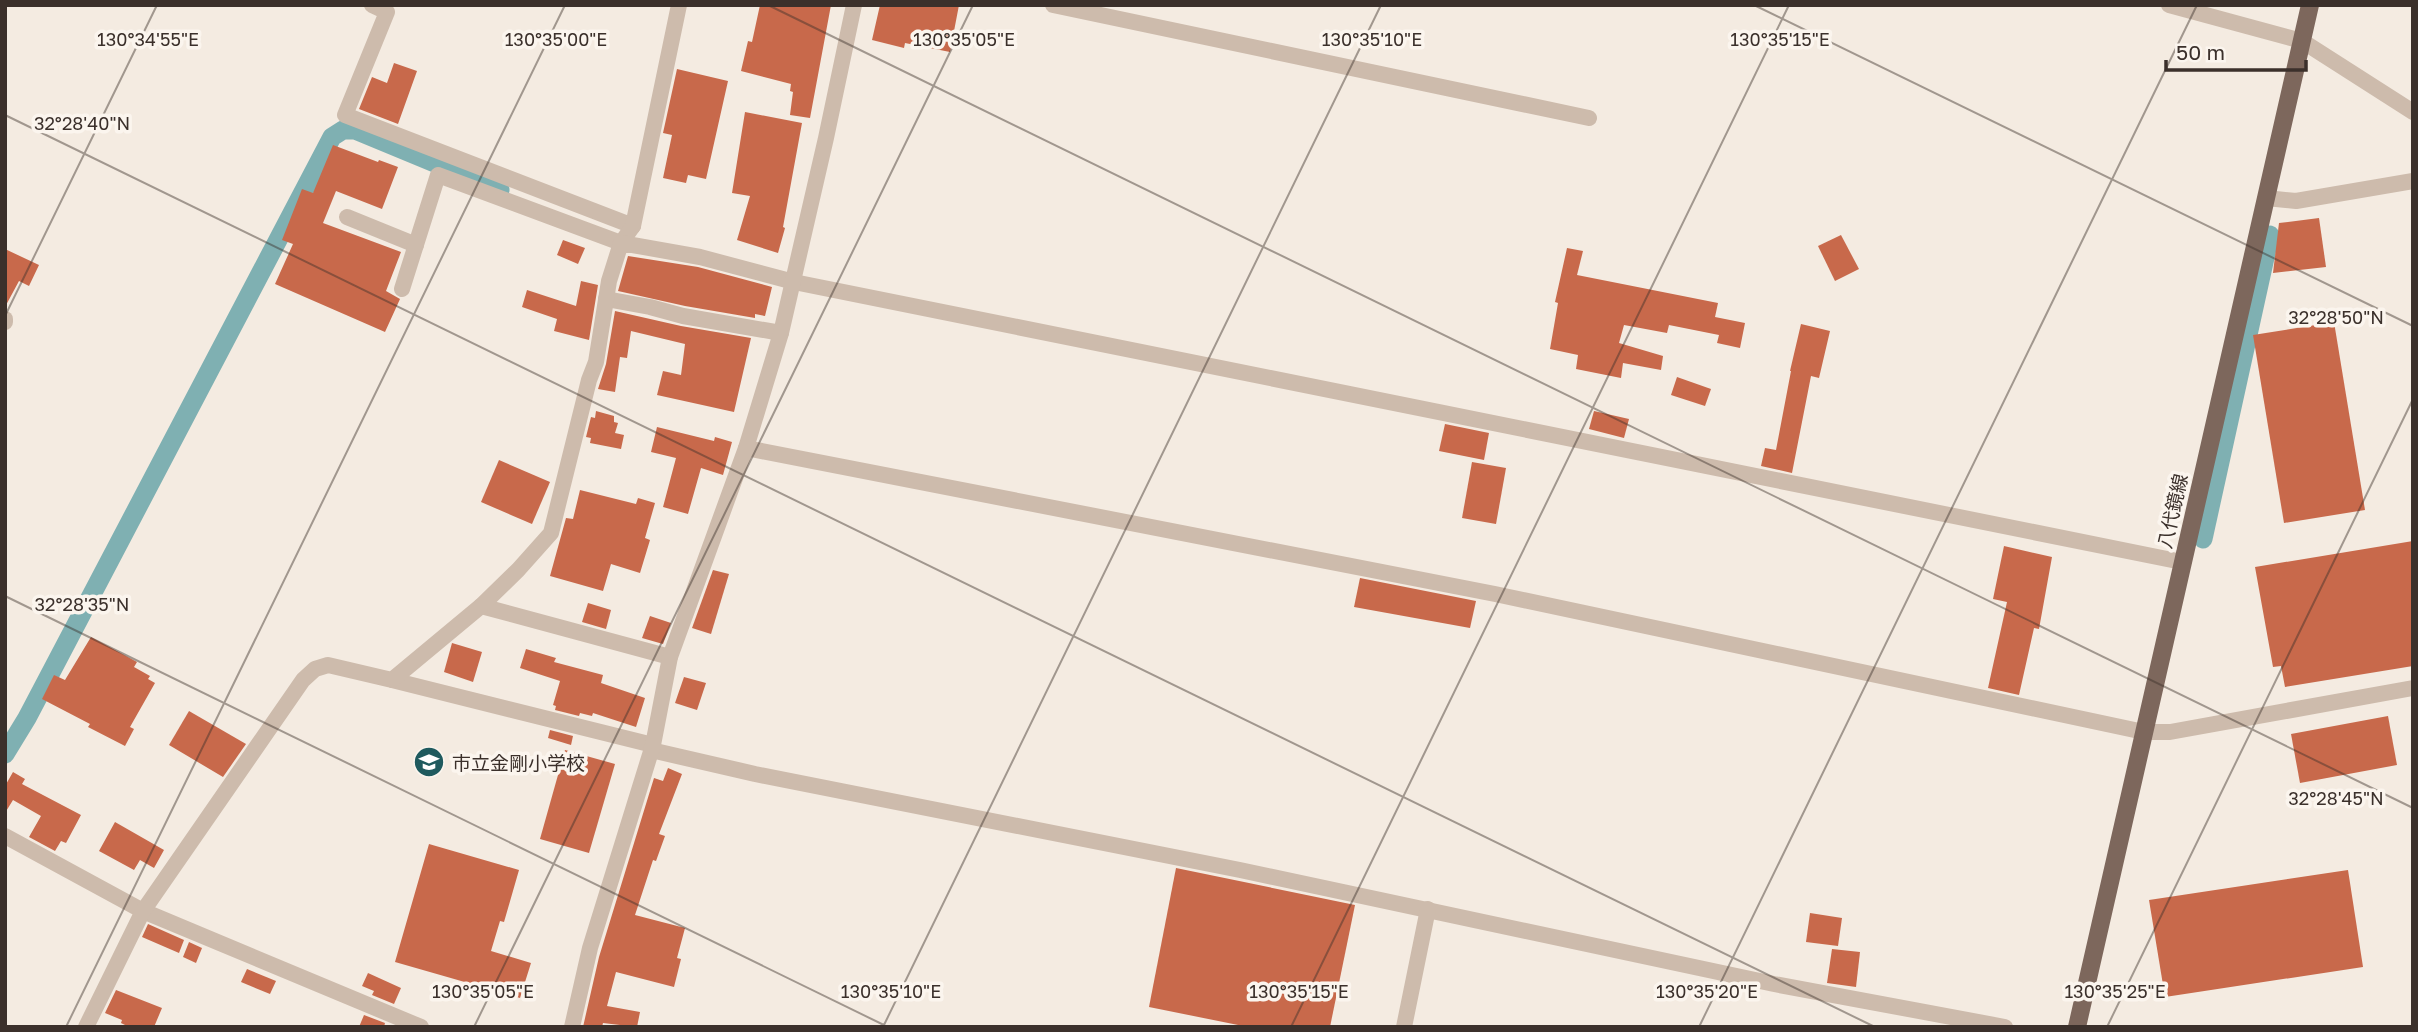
<svg xmlns="http://www.w3.org/2000/svg" width="2418" height="1032" font-family="'Golos Text','Noto Sans JP',sans-serif">
<rect width="100%" height="100%" fill="#f4ebe1"/>
<g fill="none" stroke-linecap="round" stroke-linejoin="round">
<g stroke="#7fb0b2" stroke-width="19">
<polyline points="2203,539 2270,235"/>
<polyline points="5,754 27,718 332,137 343,130 355,130 500,190"/>
</g>
</g>
<g fill="#c8694b">
<polygon points="760,5 831,5 810,118 790,115 793,92 790,91 791,84 741,71 748,41 752,42"/>
<polygon points="880,5 959,5 950,52 905,43 904,48 872,40"/>
<polygon points="394,63 417,71 398,124 359,109 372,77 387,83"/>
<polygon points="677,69 728,81 706,179 688,175 686,183 663,178 672,135 663,133"/>
<polygon points="745,112 802,123 783,227 785,228 778,253 737,240 750,196 732,193"/>
<polygon points="333,145 378,162 379,160 398,167 382,209 336,191 323,223 401,252 386,291 400,299 385,332 275,284 293,244 282,240 302,189 313,193"/>
<polygon points="2319,218 2326,267 2273,273 2279,223"/>
<polygon points="1841,235 1859,269 1835,281 1818,246"/>
<polygon points="563,240 585,248 578,264 557,255"/>
<polygon points="1567,248 1583,251 1577,275 1718,303 1715,317 1745,323 1740,348 1717,343 1719,335 1669,325 1667,333 1624,325 1619,343 1663,356 1661,370 1623,363 1621,378 1576,369 1578,355 1550,349 1558,303 1555,302"/>
<polygon points="5,249 39,265 29,286 19,281 5,307"/>
<polygon points="628,256 698,267 772,287 765,316 755,314 755,318 685,306 618,291"/>
<polygon points="581,281 598,285 589,340 554,331 557,319 522,307 527,290 576,306"/>
<polygon points="615,311 681,326 751,338 734,412 657,395 663,371 681,375 685,344 631,331 627,358 620,357 615,392 598,389 606,364"/>
<polygon points="2334,322 2365,510 2284,523 2253,335"/>
<polygon points="1801,324 1830,331 1819,378 1811,376 1792,473 1761,466 1765,448 1776,450 1791,371 1790,371"/>
<polygon points="1677,377 1711,389 1705,406 1671,395"/>
<polygon points="596,411 614,416 614,422 618,423 615,433 624,435 621,449 590,443 591,438 586,437 591,417 595,418"/>
<polygon points="1594,411 1629,419 1624,438 1589,429"/>
<polygon points="1445,424 1489,433 1484,460 1439,451"/>
<polygon points="657,427 714,441 715,437 732,442 723,475 701,468 688,514 663,507 676,458 651,452"/>
<polygon points="499,460 550,482 532,524 481,502"/>
<polygon points="1472,462 1506,468 1496,524 1462,518"/>
<polygon points="580,490 636,504 638,498 655,503 645,538 650,540 640,573 611,564 603,591 550,576 566,518 573,519"/>
<polygon points="2413,541 2413,666 2285,687 2281,666 2273,667 2255,567"/>
<polygon points="2004,546 2052,557 2039,629 2034,628 2019,695 1988,688 2007,602 1993,599"/>
<polygon points="713,570 729,574 711,634 692,628"/>
<polygon points="1360,578 1476,601 1470,628 1354,607"/>
<polygon points="588,603 611,610 606,629 582,622"/>
<polygon points="650,616 671,623 663,644 642,638"/>
<polygon points="91,637 137,662 134,667 150,676 148,679 155,683 130,727 134,729 125,746 88,727 90,724 42,699 54,675 65,680"/>
<polygon points="452,643 482,652 473,682 444,672"/>
<polygon points="526,649 556,658 554,662 603,675 601,683 645,698 636,727 593,713 592,716 580,713 579,716 555,710 556,706 553,705 560,681 520,668"/>
<polygon points="684,677 706,683 697,710 675,703"/>
<polygon points="189,711 246,744 223,777 169,745"/>
<polygon points="2388,716 2397,765 2300,783 2291,734"/>
<polygon points="550,730 573,736 571,745 548,738"/>
<polygon points="565,750 615,764 589,853 540,839"/>
<polygon points="668,768 682,774 659,834 665,836 656,861 653,860 635,915 685,928 677,958 681,959 674,987 616,972 607,1006 640,1012 637,1027 603,1023 602,1027 583,1027 599,957 654,778 663,781"/>
<polygon points="13,772 25,779 22,784 81,815 66,843 61,841 55,851 29,837 41,816 13,800 5,813 5,786"/>
<polygon points="115,822 164,850 154,868 140,860 134,870 99,851"/>
<polygon points="429,844 519,870 504,922 500,921 491,951 531,963 520,998 395,962"/>
<polygon points="1176,868 1355,905 1330,1027 1248,1027 1149,1007"/>
<polygon points="2348,870 2363,967 2165,997 2149,900"/>
<polygon points="1810,913 1842,918 1838,946 1806,942"/>
<polygon points="148,924 184,940 179,953 142,937"/>
<polygon points="189,942 202,948 196,963 183,957"/>
<polygon points="1832,949 1860,952 1856,987 1827,983"/>
<polygon points="247,969 276,981 270,994 241,982"/>
<polygon points="368,973 401,988 394,1004 372,995 374,991 362,986"/>
<polygon points="116,990 162,1008 154,1027 129,1027 121,1023 122,1020 105,1013"/>
<polygon points="364,1015 385,1023 384,1027 359,1027"/>
</g>
<g fill="none" stroke-linecap="round" stroke-linejoin="round">
<g stroke="#cdbbac" stroke-width="16">
<polyline points="372,5 387,12 345,115 633,226"/>
<polyline points="1053,5 1589,118"/>
<polyline points="2169,5 2302,41 2413,112"/>
<polyline points="2266,198 2296,201 2413,181"/>
<polyline points="347,217 416,245"/>
<polyline points="402,289 438,175 621,243 633,226 679,5"/>
<polyline points="606,299 650,307 683,316 781,333"/>
<polyline points="5,319 5,322"/>
<polyline points="746,448 1495,594 2144,732 2170,732 2413,688"/>
<polyline points="481,606 670,657"/>
<polyline points="392,680 653,745"/>
<polyline points="651,750 755,774 1240,870 1774,984 2005,1027"/>
<polyline points="5,836 143,911 421,1027"/>
<polyline points="86,1027 143,911 303,680 315,669 328,665 392,680 481,606 518,570 551,533 589,380 596,362 609,281 621,243 700,257 794,282 2182,562"/>
<polyline points="572,1027 590,948 653,745 670,657 746,448 781,333 826,138 854,5"/>
<polyline points="1404,1027 1428,909"/>
</g>
<polyline stroke="#7d675c" stroke-width="18" points="2077,1027 2310,5"/>
</g>
<path fill="none" stroke="#3b302b" stroke-width="2" stroke-opacity="0.45" d="M768,5L2413,808M1754,5L2413,326M5,115L1875,1027M5,316L157,5M5,596L888,1027M66,1027L565,5M474,1027L973,5M883,1027L1381,5M1291,1027L1789,5M1699,1027L2197,5M2107,1027L2413,399"/>
<defs>
<g id="school-disc" transform="scale(1.575)"><circle r="9.5" fill="#1f5a5e" stroke="#fbf5ee"/><path d="M0-5L7-2L0 1L-7-2ZM-4 1L0 2.5L4 1V4Q0 6-4 4Z" fill="#fff"/></g>
</defs>
<g fill-rule="evenodd">
<use href="#school-disc" x="429" y="762"/>
</g>
<g text-anchor="middle" dominant-baseline="central" stroke-width="7" stroke-linejoin="round" paint-order="stroke">
<g font-size="19" fill="#3b302b" stroke="#fbf5ee">
<text transform="translate(2172 511) rotate(-77)">八代鏡線</text>
</g>
<g font-size="19" fill="#3b302b" stroke="#fbf5ee" text-anchor="start">
<text x="452" y="762">市立金剛小学校</text>
</g>
</g>
<g font-size="18" text-anchor="middle" fill="#3b302b" stroke="#fbf5ee" stroke-width="7" stroke-linejoin="round" paint-order="stroke">
<text x="148" y="46">130°34'55"E</text>
<text x="556" y="46">130°35'00"E</text>
<text x="964" y="46">130°35'05"E</text>
<text x="1372" y="46">130°35'10"E</text>
<text x="1780" y="46">130°35'15"E</text>
<text x="82" y="130">32°28'40"N</text>
<text x="2336" y="324">32°28'50"N</text>
<text x="82" y="611">32°28'35"N</text>
<text x="2336" y="805">32°28'45"N</text>
<text x="483" y="998">130°35'05"E</text>
<text x="891" y="998">130°35'10"E</text>
<text x="1299" y="998">130°35'15"E</text>
<text x="1707" y="998">130°35'20"E</text>
<text x="2115" y="998">130°35'25"E</text>
</g>
<rect width="2418" height="1032" fill="none" stroke="#3b302b" stroke-width="14"/>
<path d="M2166 60v10h140v-10" fill="none" stroke="#3b302b" stroke-width="3.5"/>
<text x="2176" y="60" font-size="21" fill="#3b302b" stroke="#fbf5ee" stroke-width="5" paint-order="stroke">50 m</text>
</svg>
